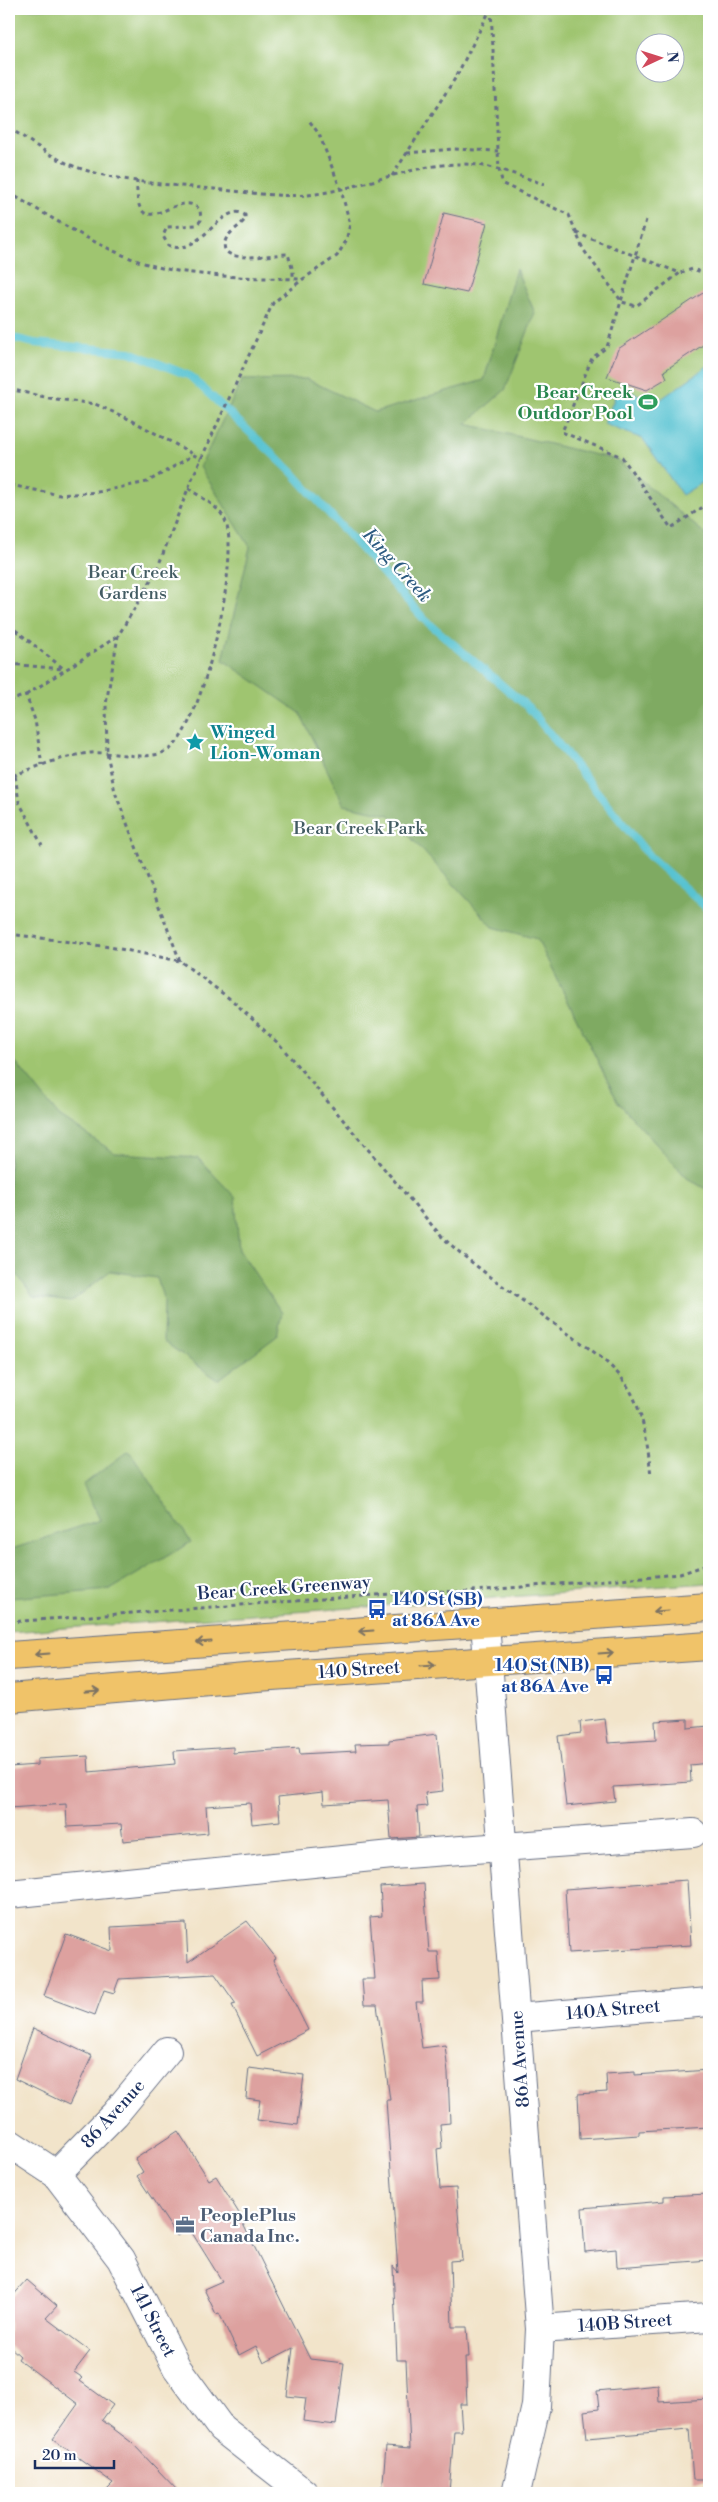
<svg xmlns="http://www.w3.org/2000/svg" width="718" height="2502" font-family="'Libre Bodoni',serif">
<rect width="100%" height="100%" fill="#fff"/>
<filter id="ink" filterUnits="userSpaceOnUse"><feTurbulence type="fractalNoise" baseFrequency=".02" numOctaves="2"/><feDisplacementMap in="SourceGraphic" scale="10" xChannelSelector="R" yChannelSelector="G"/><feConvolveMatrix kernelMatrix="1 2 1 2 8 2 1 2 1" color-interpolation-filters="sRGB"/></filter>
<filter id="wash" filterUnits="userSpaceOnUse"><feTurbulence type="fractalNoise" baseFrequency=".0096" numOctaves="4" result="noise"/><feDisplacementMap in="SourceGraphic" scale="20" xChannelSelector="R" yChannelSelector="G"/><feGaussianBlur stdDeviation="1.12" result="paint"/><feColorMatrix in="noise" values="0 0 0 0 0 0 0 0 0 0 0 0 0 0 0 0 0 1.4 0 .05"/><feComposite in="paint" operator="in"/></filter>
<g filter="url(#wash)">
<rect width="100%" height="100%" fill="#f2e4ca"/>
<path fill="#9fc570" stroke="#5d7a67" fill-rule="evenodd" d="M9,9H709V1583L9,1632ZM646,42H676V72H646Z"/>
<g fill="#7faa62" stroke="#4d6c60">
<polygon points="516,269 535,313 505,390 466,424 617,460 709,537 709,1191 687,1178 618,1102 537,939 493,927 390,815 344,805 300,713 223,660 250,547 200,467 242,380 307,379 375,412 484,380"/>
<polygon points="9,1054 59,1116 115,1153 198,1158 235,1197 239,1250 282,1313 277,1336 218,1380 163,1341 164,1301 157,1278 110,1271 71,1302 33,1297 9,1263"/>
<polygon points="129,1450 191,1542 110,1590 9,1598 9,1550 100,1520 83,1485"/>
</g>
<polygon fill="#58c3d2" stroke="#3a7998" points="709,365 709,478 682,495 643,439 604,424 619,387 657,402"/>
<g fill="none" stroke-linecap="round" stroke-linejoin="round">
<polyline stroke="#58c3d2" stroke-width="8" points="9,337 34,343 130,352 190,376 291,471 425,620 529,708 650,857 709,910"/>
</g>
<g id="blocks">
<g fill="#dda19f">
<polygon points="444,213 487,223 467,293 424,284"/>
<polygon points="709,289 709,341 664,371 667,378 647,390 607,377 618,349"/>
<polygon points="605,1719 608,1743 656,1740 655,1721 688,1719 688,1728 709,1726 709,1763 690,1765 691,1782 613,1787 615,1801 566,1806 558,1736 581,1733 580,1722"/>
<polygon points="437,1734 443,1791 425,1793 427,1806 417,1807 419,1837 391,1839 388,1800 324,1804 323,1792 278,1797 280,1821 252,1824 250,1803 206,1806 208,1833 123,1841 121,1824 67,1827 66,1804 9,1808 9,1767 37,1765 37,1759 88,1756 89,1772 175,1764 174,1751 233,1747 233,1753 299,1748 300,1754 356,1751 355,1744 389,1743 389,1740"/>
<polygon points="687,1880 691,1945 569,1953 565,1889"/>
<polygon points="424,1884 429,1952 438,1952 440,1980 422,1981 423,2002 416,2002 422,2048 445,2045 448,2073 450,2123 440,2124 442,2148 437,2149 440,2189 456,2188 462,2260 450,2261 452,2327 467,2327 469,2357 465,2357 467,2404 460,2404 462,2431 454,2431 449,2493 382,2493 386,2446 410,2448 406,2360 397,2360 393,2266 398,2272 386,2100 390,2100 377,2005 364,2005 362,1979 375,1979 370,1917 382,1916 380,1887"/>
<polygon points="247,1921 276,1958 273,1960 308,2030 257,2056 232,2005 236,2004 215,1974 119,1979 114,1993 104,1990 95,2015 44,1996 66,1934 112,1951 111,1927 186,1923 188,1962"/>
<polygon points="33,2028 92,2056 69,2105 15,2079"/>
<polygon points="249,2068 304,2075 298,2125 257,2120 260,2100 246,2098"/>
<polygon points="709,2070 709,2127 639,2131 639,2135 580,2139 578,2094 607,2092 606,2074 635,2072 635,2075"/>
<polygon points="178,2131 209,2180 216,2176 245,2223 243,2224 310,2359 344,2363 336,2425 303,2421 306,2398 287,2396 293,2348 264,2363 256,2346 239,2355 219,2313 216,2314 204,2289 222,2281 189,2228 177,2236 137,2176 143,2172 135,2159"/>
<polygon points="709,2194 709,2260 617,2267 616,2249 585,2252 582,2208 664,2201 664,2196"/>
<polygon points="27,2280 57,2306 46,2318 90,2351 74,2372 83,2378 80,2381 113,2405 102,2420 131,2442 180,2493 103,2493 113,2483 53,2439 78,2404 18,2359 20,2356 9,2346 9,2300"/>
<polygon points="658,2385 659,2402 709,2399 709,2480 693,2480 689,2429 587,2438 584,2411 599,2409 597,2391"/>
</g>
</g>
</g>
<g filter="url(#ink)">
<use href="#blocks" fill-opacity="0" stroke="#666e84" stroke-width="1"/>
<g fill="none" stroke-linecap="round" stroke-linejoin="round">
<g stroke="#666e84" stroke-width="30">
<g id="minor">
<polyline points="485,1623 540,2329 536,2406 516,2493"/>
<polyline points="9,1894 392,1855 693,1833"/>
<polyline points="516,2018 709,2002"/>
<polyline points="9,2143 56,2174 121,2259 177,2368 221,2428 304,2493"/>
<polyline points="56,2174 115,2114 167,2051"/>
<polyline points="540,2329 709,2317"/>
</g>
</g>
<g stroke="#666e84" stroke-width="30">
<g id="major">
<polyline points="9,1656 709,1607"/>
<polyline points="9,1698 257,1677 709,1646"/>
</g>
</g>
<g stroke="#666e84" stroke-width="3" stroke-dasharray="4 4" stroke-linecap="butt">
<polyline points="491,9 499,170 503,184 569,215 583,249 622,302 636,306 680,273"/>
<path d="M9,128C29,140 49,156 71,165C116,183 176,185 224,190C251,193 280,197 307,195C359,190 413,163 463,164C491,164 519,176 544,184"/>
<polyline points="407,153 453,149 498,151"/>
<polyline points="392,176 456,77 490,10"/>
<path d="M137,180C134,252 179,184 200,210L201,220L197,225L167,227L163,236L168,245C199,260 223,199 245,215V219C241,226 230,231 226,239C213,268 279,253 288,254L293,271V279"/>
<path d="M9,193C53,218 98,248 147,264C187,277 259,278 302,279"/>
<polyline points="646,220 607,347 592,358 562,432 622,457 671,528 709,503"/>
<polyline points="576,233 680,273 693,269 709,275"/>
<polyline points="9,389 49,398 95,404 131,420 193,454"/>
<polyline points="10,485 60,495 98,492 147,482 194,455 201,459"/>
<polyline points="9,625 64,669"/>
<polyline points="9,664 63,669"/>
<polyline points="26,695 118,636"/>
<polyline points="9,701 26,695 35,720 42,765"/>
<path d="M9,767L15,775C39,766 66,755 91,753C115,751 148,763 170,749C202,727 242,556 225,520C219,506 200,497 188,488"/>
<polyline points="9,778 15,775 19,802 42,845"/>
<path d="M9,934L110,947L180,961L234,1002L280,1045L441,1236C477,1269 517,1296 556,1325C582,1344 617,1364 632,1394C645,1420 648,1448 651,1476"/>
<polyline points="180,961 115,792 107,753 106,704 118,636 156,572 191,481 273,303 303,279 337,256 346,241 350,224 341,190 319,134 308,119"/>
<polyline points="9,1622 431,1591 461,1592 680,1574 709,1564"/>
</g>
<use href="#minor" stroke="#fff" stroke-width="28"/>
<use href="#major" stroke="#f0c369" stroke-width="28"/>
</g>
<defs><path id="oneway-shaft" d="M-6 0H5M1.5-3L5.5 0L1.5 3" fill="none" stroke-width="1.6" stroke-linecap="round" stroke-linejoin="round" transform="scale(1.25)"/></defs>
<g stroke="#7b7263">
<use href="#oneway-shaft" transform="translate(661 1611) rotate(176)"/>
<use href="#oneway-shaft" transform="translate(366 1631) rotate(176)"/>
<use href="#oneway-shaft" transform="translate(204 1642) rotate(176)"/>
<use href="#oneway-shaft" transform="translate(606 1653) rotate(-4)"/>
<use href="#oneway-shaft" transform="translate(42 1654) rotate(176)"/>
<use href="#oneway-shaft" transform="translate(428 1665) rotate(-4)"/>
<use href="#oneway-shaft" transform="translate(92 1691) rotate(-5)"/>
</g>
</g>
<defs>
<g id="stadium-bare" transform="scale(1.5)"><path d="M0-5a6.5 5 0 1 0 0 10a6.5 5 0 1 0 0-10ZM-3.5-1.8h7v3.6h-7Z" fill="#2e9e5b" stroke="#fff" stroke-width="2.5" paint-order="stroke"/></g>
<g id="sight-bare" transform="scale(1.5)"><path d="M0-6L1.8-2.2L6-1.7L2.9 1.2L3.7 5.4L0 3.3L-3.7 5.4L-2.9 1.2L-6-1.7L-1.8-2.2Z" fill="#0f9aa8" stroke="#fff" stroke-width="2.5" paint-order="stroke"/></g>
<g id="bus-bare" transform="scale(1.5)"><path d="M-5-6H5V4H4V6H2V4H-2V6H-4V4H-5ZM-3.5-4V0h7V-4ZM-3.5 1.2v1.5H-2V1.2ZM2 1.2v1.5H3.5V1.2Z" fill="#1a4fb4" stroke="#fff" stroke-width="2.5" paint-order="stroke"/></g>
<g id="office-bare" transform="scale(1.5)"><path d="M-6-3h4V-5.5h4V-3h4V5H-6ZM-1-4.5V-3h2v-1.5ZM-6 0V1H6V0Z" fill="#5c6f8a" stroke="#fff" stroke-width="2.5" paint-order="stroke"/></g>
</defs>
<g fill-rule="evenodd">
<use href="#stadium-bare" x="648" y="402"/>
<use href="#sight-bare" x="195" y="742"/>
<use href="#bus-bare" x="377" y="1609"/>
<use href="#bus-bare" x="604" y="1675"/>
<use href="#office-bare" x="185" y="2225"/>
</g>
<g text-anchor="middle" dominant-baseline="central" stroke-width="4.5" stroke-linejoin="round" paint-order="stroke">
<g font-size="18" font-weight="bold" fill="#27864d" stroke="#fff" text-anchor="end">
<text x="633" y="392">Bear Creek<tspan x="633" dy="21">Outdoor Pool</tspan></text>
</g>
<g font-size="18" fill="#435c63" stroke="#fff">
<text x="133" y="572">Bear Creek<tspan x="133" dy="21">Gardens</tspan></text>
<text x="359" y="828">Bear Creek Park</text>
</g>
<g font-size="18" font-weight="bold" fill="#0d838f" stroke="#fff" text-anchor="start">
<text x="210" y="732">Winged<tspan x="210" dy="21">Lion-Woman</tspan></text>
</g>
<g font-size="18" fill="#1b2f5e" stroke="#fff">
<text transform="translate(284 1588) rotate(-4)">Bear Creek Greenway</text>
<text transform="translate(359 1670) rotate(-4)">140 Street</text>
<text transform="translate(613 2010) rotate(-5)">140A Street</text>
<text transform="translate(520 2059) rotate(-94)">86A Avenue</text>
<text transform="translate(113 2114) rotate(-48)">86 Avenue</text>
<text transform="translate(153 2321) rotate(63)">141 Street</text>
<text transform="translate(625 2323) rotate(-4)">140B Street</text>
</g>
<g font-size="18" font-weight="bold" fill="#164399" stroke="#fff" text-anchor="start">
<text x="392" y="1599">140 St (SB)<tspan x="392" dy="21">at 86A Ave</tspan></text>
<text x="589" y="1665" text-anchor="end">140 St (NB)<tspan x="589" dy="21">at 86A Ave</tspan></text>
</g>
<g font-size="18" font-weight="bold" fill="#4e5e75" stroke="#fff" text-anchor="start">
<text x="200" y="2215">PeoplePlus<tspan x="200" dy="21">Canada Inc.</tspan></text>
</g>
<g font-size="19" font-style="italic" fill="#2d5b81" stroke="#fff">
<text transform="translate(397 565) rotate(48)">King Creek</text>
</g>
</g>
<rect width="718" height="2502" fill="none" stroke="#fff" stroke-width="30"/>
<g transform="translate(660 58) rotate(86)"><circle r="24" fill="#ffffff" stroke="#a4acbf"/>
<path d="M0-4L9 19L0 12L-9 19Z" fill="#d1495b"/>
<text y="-8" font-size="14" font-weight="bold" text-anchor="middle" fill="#1b2f5e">N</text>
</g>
<path d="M35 2460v8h79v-8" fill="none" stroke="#1b2f5e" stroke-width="2.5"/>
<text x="42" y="2460" font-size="15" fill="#1b2f5e" stroke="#ffffff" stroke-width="4" paint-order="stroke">20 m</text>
</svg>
